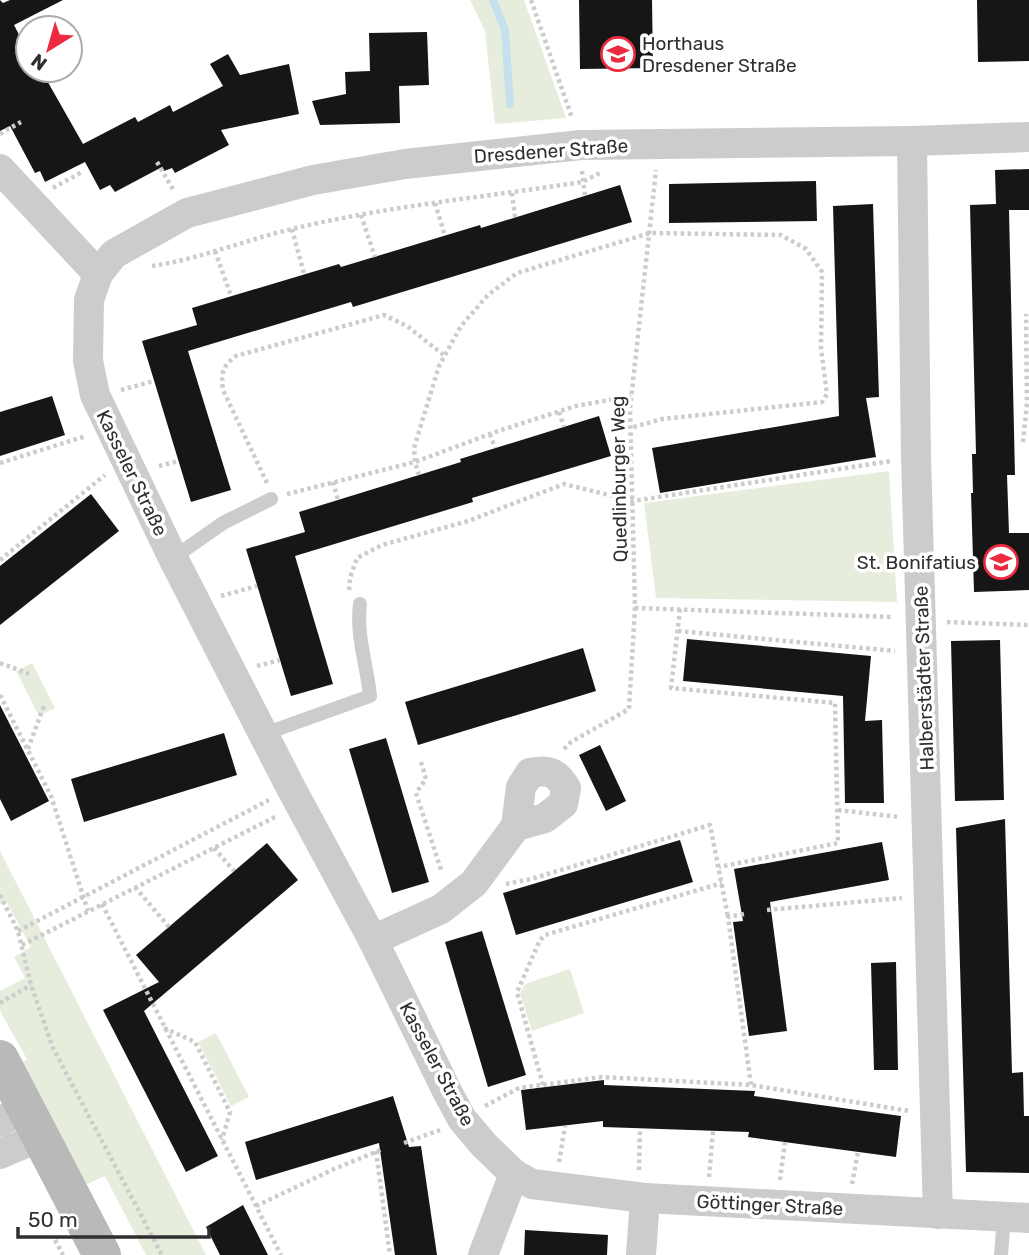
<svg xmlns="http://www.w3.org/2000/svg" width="1029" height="1255" font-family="Rubik,sans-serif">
<rect width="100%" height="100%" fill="#fff"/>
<g fill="#e6eddc">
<polygon points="470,0 524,0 566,118 495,124 485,31"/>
<polygon points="889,471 897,602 656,598 644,503"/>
<polygon points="32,663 55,708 39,716 16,671"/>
<polygon points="0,851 206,1255 146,1255 105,1176 85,1185 21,1064 27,1059 0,1011 0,991 25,978 14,957 31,947 6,901 0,904"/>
<polygon points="570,969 584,1013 532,1031 520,993 525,984"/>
<polygon points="216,1033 249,1097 231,1106 198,1042"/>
</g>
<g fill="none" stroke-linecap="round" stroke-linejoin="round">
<polyline stroke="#c7e0ed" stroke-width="8" points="493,0 505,30 510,104"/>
</g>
<g fill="#161616">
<polygon points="0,0 3,3 10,0 63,0 14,25 28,52 28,70 41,70 83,144 135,117 138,122 170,105 173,112 223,86 210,64 228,54 240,75 289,64 299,114 221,130 229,145 175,173 172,168 164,171 162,167 115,192 110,185 100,190 85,162 45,182 40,171 35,173 10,126 0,131"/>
<polygon points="579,0 652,0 653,68 580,69"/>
<polygon points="977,0 1029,0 1029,61 978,62"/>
<polygon points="427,32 429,85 399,86 400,123 320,125 312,101 346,94 345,72 370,71 369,33"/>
<polygon points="1029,169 1029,210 1009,210 1015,475 1007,475 1009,533 1029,533 1029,590 974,592 971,493 973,493 972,454 976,454 970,205 996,204 995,170"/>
<polygon points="816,181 817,221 669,223 669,184"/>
<polygon points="620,185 632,222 353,307 351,302 188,351 231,490 191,502 142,341 197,325 192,308 339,264 341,267 480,225 481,228"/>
<polygon points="873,204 879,397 866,398 876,457 660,493 652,448 839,416 833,206"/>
<polygon points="52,396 65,435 0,456 0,412"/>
<polygon points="599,416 611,456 472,498 473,502 295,556 333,684 291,696 246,549 305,532 299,512 461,462 460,459"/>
<polygon points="91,494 119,531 0,625 0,566"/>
<polygon points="687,639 871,656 865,721 882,720 884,803 845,803 843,696 683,681"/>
<polygon points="1000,640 1004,800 955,801 951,641"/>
<polygon points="583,648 596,691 418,745 405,702"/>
<polygon points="0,705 49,801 11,821 0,799"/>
<polygon points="224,733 237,775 84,822 71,779"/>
<polygon points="386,738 429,882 392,893 349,749"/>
<polygon points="600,745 626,801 606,811 579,755"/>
<polygon points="1005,819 1012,1073 1023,1072 1024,1116 1029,1116 1029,1173 966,1172 956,828"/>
<polygon points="680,840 693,882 516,935 503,893"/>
<polygon points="882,842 889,880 770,902 787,1031 749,1036 733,922 743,921 734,869"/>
<polygon points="267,843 298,880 144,1011 218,1156 186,1172 103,1010 159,982 136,955"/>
<polygon points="482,931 526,1075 488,1087 445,942"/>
<polygon points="896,962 898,1070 874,1070 871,963"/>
<polygon points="604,1080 604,1085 755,1091 754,1096 901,1116 896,1157 748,1137 749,1132 603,1127 603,1121 526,1130 521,1090"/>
<polygon points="393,1096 409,1147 421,1146 437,1255 395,1255 379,1143 256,1180 245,1142"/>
<polygon points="243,1205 268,1255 220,1255 206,1227"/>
<polygon points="525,1230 608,1235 607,1255 524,1255"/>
</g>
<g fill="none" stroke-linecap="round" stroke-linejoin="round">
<g stroke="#ccc" stroke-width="4.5" stroke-dasharray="3.5 3.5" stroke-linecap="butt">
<polyline points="531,0 572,118"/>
<polyline points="0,134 21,122"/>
<polyline points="157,162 174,191"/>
<polyline points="582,171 585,196"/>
<polyline points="53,188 82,172"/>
<polyline points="512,193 515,217"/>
<polyline points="435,203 445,236"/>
<polyline points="361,215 375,257"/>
<polyline points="292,229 304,274"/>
<polyline points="215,251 231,296"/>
<path d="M152,266C200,259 245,240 292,229C387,206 486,197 582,182L602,172"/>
<polyline points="121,390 154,381"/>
<polyline points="559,412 564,427"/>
<polyline points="490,434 495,448"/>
<polyline points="1023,442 1027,403 1026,314"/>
<polyline points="0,463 86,436"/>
<polyline points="159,466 179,461"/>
<polyline points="419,475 415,462 414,448 439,366 461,326 488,295 517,273 650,233 781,235 806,249 822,272 821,349 827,394 822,402 662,419 630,428"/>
<polyline points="333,482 338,500"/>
<path d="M267,483L223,390C221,374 222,366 236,356L384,315L407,326L445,356"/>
<polyline points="287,494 415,462 498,431 576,406 631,396"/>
<polyline points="0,560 105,475"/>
<polyline points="349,590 350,578 357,558 382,545 468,521 564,484 633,501 891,461"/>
<polyline points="221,596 257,586"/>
<polyline points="635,608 893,617"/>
<polyline points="680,609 671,688 835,703 838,843 719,867"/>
<polyline points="947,622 1029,625"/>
<polyline points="678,631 895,651"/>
<polyline points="0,663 29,674"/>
<polyline points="257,666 280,660"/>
<polyline points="0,695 51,796 88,911"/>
<polyline points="28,749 45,703"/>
<polyline points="564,749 571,742 629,709 635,608 630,409 656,170"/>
<polyline points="421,762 426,779 416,793 442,873"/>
<polyline points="838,810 899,817"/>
<polyline points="214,848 234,871"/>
<polyline points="506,884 531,879 710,825 728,917"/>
<polyline points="135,887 169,927"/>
<polyline points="0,895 18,931 31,985 53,1048 162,1255"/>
<polyline points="102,904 281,1255"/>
<polyline points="767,910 902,898"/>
<polyline points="744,914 728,917 751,1085"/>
<polyline points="18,931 269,800"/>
<polyline points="22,945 277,816"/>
<polyline points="0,1003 31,985"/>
<polyline points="164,1028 195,1042 230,1112 222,1140"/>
<polyline points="543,1085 517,992 540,940 545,935 722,883"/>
<polyline points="485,1106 519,1088 602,1077 751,1085 909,1111"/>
<polyline points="404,1143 440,1130"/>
<polyline points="376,1151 390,1255"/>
<polyline points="559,1162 565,1126"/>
<polyline points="639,1170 640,1128"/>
<polyline points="709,1177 713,1131"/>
<polyline points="780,1180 785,1142"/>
<polyline points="852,1184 858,1152"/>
<polyline points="256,1206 334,1169 383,1149"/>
<polyline points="55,1240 63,1255"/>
</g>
<g stroke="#ccc" stroke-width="14">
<polyline points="173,558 223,523 271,499"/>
<path d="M264,734L370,696C367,665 356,636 360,604"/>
<polyline points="1001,1255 1004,1216"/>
</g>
<g stroke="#ccc" stroke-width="30">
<polyline points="1029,137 912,141 581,145 405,164 313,180 187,213 114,254 98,274 89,300 88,361 95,395 173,558 291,788 373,940 448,1093 462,1119 484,1145 514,1174 532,1184 645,1198 1029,1218"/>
<polyline points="912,141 916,457 938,1214"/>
<polyline points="0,169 98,274"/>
<path d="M373,940L441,909L474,883L516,826L521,787L530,773C549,769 556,772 566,788L563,804L545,818L516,826"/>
<polyline points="0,1122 25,1108"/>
<polyline points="0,1154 40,1137"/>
<polyline points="483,1255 514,1174"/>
<polyline points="641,1255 645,1198"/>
</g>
<polyline stroke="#b9b9b9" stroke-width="38" points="0,1059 102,1255"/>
</g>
<defs>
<g id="school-ring" transform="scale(1.75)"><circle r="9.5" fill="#fff" stroke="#ec2a40" stroke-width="1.5"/><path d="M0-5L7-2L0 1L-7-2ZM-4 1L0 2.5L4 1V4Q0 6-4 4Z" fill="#ec2a40"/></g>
</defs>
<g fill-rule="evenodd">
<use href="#school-ring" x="618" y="54"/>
<use href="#school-ring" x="1001" y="562"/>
</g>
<g text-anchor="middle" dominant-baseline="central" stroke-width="7" stroke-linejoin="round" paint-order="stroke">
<g font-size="19" fill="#2f2f2f" stroke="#fff" text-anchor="start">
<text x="642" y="43">Horthaus<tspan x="642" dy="22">Dresdener Straße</tspan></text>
<text x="976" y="562" text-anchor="end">St. Bonifatius</text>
</g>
<g font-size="19" fill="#2f2f2f" stroke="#fff">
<text transform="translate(551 151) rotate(-4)">Dresdener Straße</text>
<text transform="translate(132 473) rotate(64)">Kasseler Straße</text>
<text transform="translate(619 479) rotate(-91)">Quedlinburger Weg</text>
<text transform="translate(924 678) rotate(-92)">Halberstädter Straße</text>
<text transform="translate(437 1064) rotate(62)">Kasseler Straße</text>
<text transform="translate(770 1205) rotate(3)">Göttinger Straße</text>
</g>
</g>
<g transform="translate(49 49) rotate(217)"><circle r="33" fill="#ffffff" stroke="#acacac" stroke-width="2"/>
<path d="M0-5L12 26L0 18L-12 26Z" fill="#ec2a40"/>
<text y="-10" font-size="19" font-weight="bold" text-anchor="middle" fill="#2f2f2f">N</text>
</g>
<path d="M18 1227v10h191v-10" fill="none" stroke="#2f2f2f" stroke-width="3.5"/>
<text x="28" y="1227" font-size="21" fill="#2f2f2f" stroke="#ffffff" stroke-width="5" paint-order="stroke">50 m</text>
</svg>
